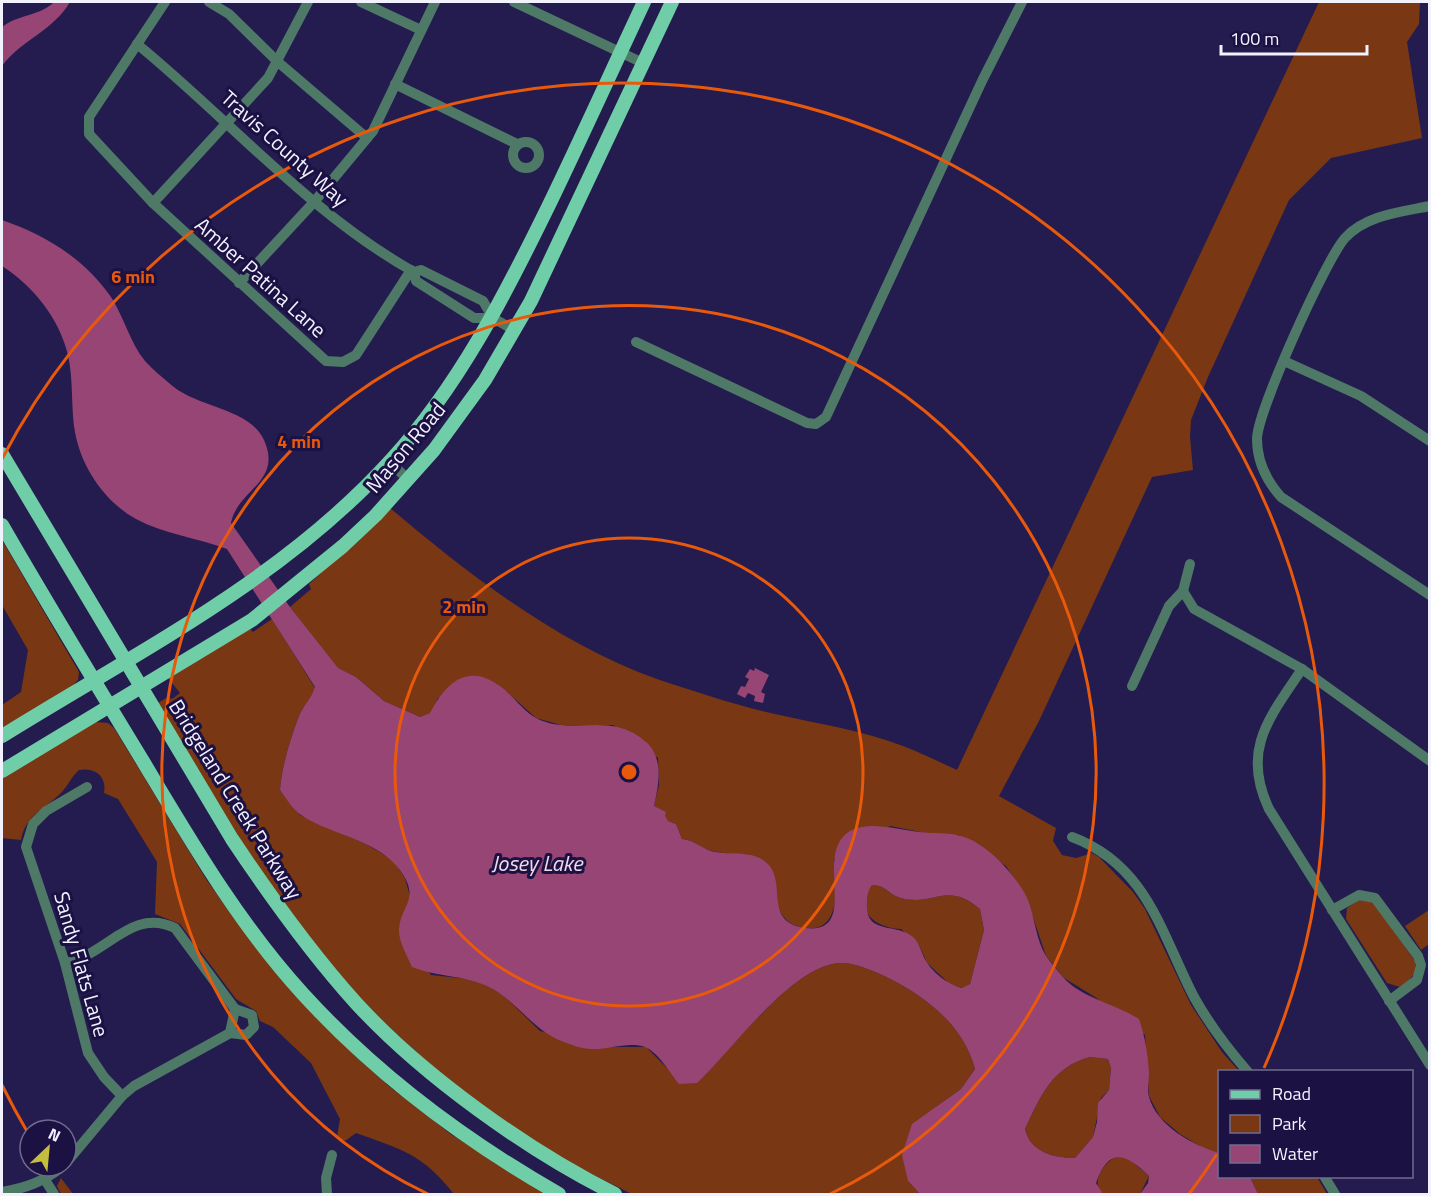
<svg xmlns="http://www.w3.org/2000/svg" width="1431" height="1196" font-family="'Titillium Web',sans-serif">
<rect width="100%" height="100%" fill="#241c4e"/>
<g fill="#793713">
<path d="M1319,2H1420L1419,24L1407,42L1422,138L1331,158L1289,200L1208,377L1191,420L1190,437L1193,470L1152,477L1039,721L999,796L1056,828L1053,841L1062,855L1076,858L1092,853L1099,857L1133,892L1145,909L1191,1005L1222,1052L1239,1071L1220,1072L1219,1153L1205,1149L1180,1134L1160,1117L1149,1096L1145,1035L1095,997L1064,978L1046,956L1027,899L1006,866L959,835H936L890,826L834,859C836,883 843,934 804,928C794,926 786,922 781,913C773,901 771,878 767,863C749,852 732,856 712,851C700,848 695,840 682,839L676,824L668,821L654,806L659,785L658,758L613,725H561L536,718L506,691L438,698L431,713L420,717L384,701L356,677L337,668L290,607L311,589L309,584L390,508C468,574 560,645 657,679C696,692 735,705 775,714C818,724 862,730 903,746C922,753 939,762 957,770Z"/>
<polygon points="2,540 79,672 78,680 71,687 2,731 2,705 21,692 28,650 2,605"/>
<path d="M272,619L315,688C311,699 303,706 299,716C290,740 282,765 280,790L300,815L366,844L393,860L405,878L411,900L399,927L431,975L469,979L488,986L503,995L540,1031L614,1047H646L667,1068L696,1083C732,1051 793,963 842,963C861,963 894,980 910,990C940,1009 966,1034 975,1069L961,1089L936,1107L908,1181L920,1194H632L569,1163L507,1124L453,1085L369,1009L306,935L257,869L158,703L168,697L172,699L180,693L168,678L249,628L253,632Z"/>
<path d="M96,722L108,723L114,728L206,879L235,920L355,1056L390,1087L452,1135L547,1194H454C421,1153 403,1150 356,1133L345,1141L337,1137L340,1119L311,1063L273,1027L260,1021L256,1011L236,999L180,924L155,914L157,862L118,799L104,793C107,776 95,767 79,770C71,777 68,786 61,793C44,810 26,814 21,840L2,838V778Z"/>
<path d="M872,885C886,885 889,895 901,898C934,907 946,880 980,909L984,930L970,984L963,988L951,985L927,963L919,945L901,929C875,928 853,911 872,885Z"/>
<path d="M1360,899L1372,900L1415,961C1417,975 1410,980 1400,987L1387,983L1346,919L1347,908Z"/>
<polygon points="1429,910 1429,944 1421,950 1405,926"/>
<path d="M1090,1057L1108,1059L1111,1068L1109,1090L1101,1098L1093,1137L1075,1158C1054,1158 1030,1152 1025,1129C1040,1097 1052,1067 1090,1057Z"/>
<path d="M1118,1156L1128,1158L1149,1176L1140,1194H1103C1089,1182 1105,1161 1118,1156Z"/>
<polygon points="1250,1177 1317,1177 1327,1194 1258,1194"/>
<polygon points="61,1178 73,1194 61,1194 57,1186"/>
</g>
<g fill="#974575" fill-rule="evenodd">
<path d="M54,2H70C53,31 21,40 2,66V27C17,15 42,15 54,2Z"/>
<path d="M2,220C45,235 84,258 111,297C124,317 130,343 145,361C152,369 161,376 169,383C195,408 249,407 264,440C283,482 237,490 231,523L290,607L338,668L356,677L384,701L420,717L430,713C448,678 472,662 505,690C515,699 525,712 536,718C573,737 610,710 646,742C664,758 659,784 654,806L666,812L665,816L668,821L676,824L682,839C694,840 700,847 711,851C728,856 754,849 768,864C787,884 763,922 805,928C870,936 796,829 871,826C888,826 903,830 920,832C933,834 948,832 961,836C987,843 1017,876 1028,900C1035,918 1036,940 1046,956C1051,963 1058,971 1063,977C1081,998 1116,1004 1139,1019C1145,1036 1148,1055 1149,1073C1149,1080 1147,1090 1149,1097C1157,1126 1193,1145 1219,1153L1220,1176L1250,1177L1258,1194H1140L1148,1183L1149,1176C1126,1154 1109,1146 1096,1183L1103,1194H920L908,1181L902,1155L912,1124L961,1089L975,1069C966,1034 940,1009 910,990C894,980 861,963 842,963C793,963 732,1051 697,1083L679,1084C670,1073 659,1053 645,1047C629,1041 608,1050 591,1049C582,1049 572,1045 564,1042C531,1030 517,1000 487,986C463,975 437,977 412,967C407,955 398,941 399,928C401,907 418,900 404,876C382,839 334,837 301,815C293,810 286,798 280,790C282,765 290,740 299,716C303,706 311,699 315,687L227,549C198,538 164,534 136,519C105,502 81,467 75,432C70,403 75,371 64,342C54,312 28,282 2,266ZM872,885C886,885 889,895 901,898C934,907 946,880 980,909L984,930L970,984L962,988C949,985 933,973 926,961C921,953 920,943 913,937C897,922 864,936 867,902C867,895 868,891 872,885ZM1090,1057L1108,1059L1111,1068L1109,1090L1098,1103L1097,1122L1093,1137L1075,1158C1054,1158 1030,1152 1025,1129C1040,1097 1052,1067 1090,1057Z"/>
<polygon points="755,668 769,675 761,692 765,694 763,703 754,701 755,696 748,693 745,698 737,694 741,686 745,687 749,679 745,677 750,669 754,671"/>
</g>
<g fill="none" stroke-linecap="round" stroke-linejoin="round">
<g stroke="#4e7967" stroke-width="10">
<polyline points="165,2 89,117 89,134 153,203 326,361 343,362 356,355 411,270"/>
<polyline points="209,2 229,14 278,62 367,138"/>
<polyline points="361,2 421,30"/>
<polyline points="514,2 643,63"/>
<path d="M137,44C230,120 309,213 414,272L421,270L483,301L493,318L514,330"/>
<polyline points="395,84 517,144"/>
<circle cx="526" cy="155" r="13"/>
<polyline points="153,203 268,78 308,2"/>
<path d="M1430,206C1401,212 1366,215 1345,238C1326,259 1257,412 1257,439C1257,462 1266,480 1281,497L1430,595"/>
<polyline points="414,272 416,281 474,318 493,318"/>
<polyline points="239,283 314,202 373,131 435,2"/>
<polyline points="636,342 807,423 816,424 826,417 982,81 1022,2"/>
<polyline points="1284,361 1361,396 1430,441"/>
<polyline points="389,462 408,479"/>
<polyline points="1183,591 1194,609 1302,669 1430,761"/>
<path d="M1302,669C1269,718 1241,750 1269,809L1430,1065"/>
<polyline points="1132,686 1169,606 1183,591 1190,564"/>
<polyline points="87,787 46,811 33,824 26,847 65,963 88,1053 104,1077 122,1096"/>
<path d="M1072,837C1147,865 1161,933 1194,997C1209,1024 1228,1049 1248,1072"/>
<polyline points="1332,910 1359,895 1375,898 1418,956 1421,965 1417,980 1389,1001"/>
<path d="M65,963C107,955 131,907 175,928L235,1009"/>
<polyline points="230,1033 246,1035 254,1027 252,1015 235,1009"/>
<polyline points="66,1163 122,1096 134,1086 230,1033 235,1009"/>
<polyline points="1324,1176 1335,1194"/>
<polyline points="45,1180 54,1194"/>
<path d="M2,1192C26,1188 43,1182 63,1166"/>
<polyline points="327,1194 326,1178 332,1155"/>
</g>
<g stroke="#6fcea8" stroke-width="14">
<path d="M2,454L232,839C270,896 310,952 356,1003C422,1075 528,1151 615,1194"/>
<path d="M2,525C48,605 96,684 144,763C192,843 239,924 303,994C376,1074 464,1140 559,1194"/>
<path d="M2,736C137,652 284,579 392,459C459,385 504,297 548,207C581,139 612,70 644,2"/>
<polyline points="2,771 252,620 343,546 376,515 434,450 485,380 531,301 672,2"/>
</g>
</g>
<g fill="none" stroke="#e8590c" stroke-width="3">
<circle cx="629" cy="772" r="234"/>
<path d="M428 1194A467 467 0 1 1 830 1194"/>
<path d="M1217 1154A701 701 0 0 1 1189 1194M28 1133A701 701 0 0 1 2 1085M2 459A701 701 0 0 1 1264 1068"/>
</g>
<g text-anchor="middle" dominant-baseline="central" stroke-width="6" stroke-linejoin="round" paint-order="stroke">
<g font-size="21" fill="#f2f2ff" stroke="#1b1143">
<text transform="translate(285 148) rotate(42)">Travis County Way</text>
<text transform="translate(261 277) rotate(42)">Amber Patina Lane</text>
<text transform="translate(405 447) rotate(-50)">Mason Road</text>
<text transform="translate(236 799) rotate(58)">Bridgeland Creek Parkway</text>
<text transform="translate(82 964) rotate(74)">Sandy Flats Lane</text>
</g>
<g font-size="22" font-style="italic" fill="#f1d9e5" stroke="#1b1143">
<text x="537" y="863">Josey Lake</text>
</g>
</g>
<circle cx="629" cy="772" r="9" fill="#e8590c" stroke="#1b1143" stroke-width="3"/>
<g font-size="18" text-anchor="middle" font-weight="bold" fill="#e8590c" stroke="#1b1143" stroke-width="6" stroke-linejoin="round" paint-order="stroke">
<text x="133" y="283">6 min</text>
<text x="299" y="448">4 min</text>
<text x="464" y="613">2 min</text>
</g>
<rect width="1431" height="1196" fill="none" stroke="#f2f2ff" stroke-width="6"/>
<rect x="1218" y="1070" width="195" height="108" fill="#1b1143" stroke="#716b8e" stroke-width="1.5"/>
<rect x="1230" y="1090" width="30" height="9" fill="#6fcea8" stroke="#716b8e" stroke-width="1.5"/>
<text x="1272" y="1100" font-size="18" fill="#f2f2ff">Road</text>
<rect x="1230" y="1115" width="30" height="18" fill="#793713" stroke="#716b8e" stroke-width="1.5"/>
<text x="1272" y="1130" font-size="18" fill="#f2f2ff">Park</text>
<rect x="1230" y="1145" width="30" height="18" fill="#974575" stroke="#716b8e" stroke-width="1.5"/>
<text x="1272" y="1160" font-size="18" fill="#f2f2ff">Water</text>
<g transform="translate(48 1148) rotate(26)"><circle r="28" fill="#1b1143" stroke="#716b8e" stroke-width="1.5"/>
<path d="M0-4.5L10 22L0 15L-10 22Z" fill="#c4bd3e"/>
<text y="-9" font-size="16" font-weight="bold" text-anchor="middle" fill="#f2f2ff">N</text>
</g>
<path d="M1221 45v9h146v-9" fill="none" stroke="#f2f2ff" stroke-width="3"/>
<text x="1230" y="45" font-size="18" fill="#f2f2ff" stroke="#1b1143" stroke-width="4.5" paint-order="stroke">100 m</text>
</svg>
